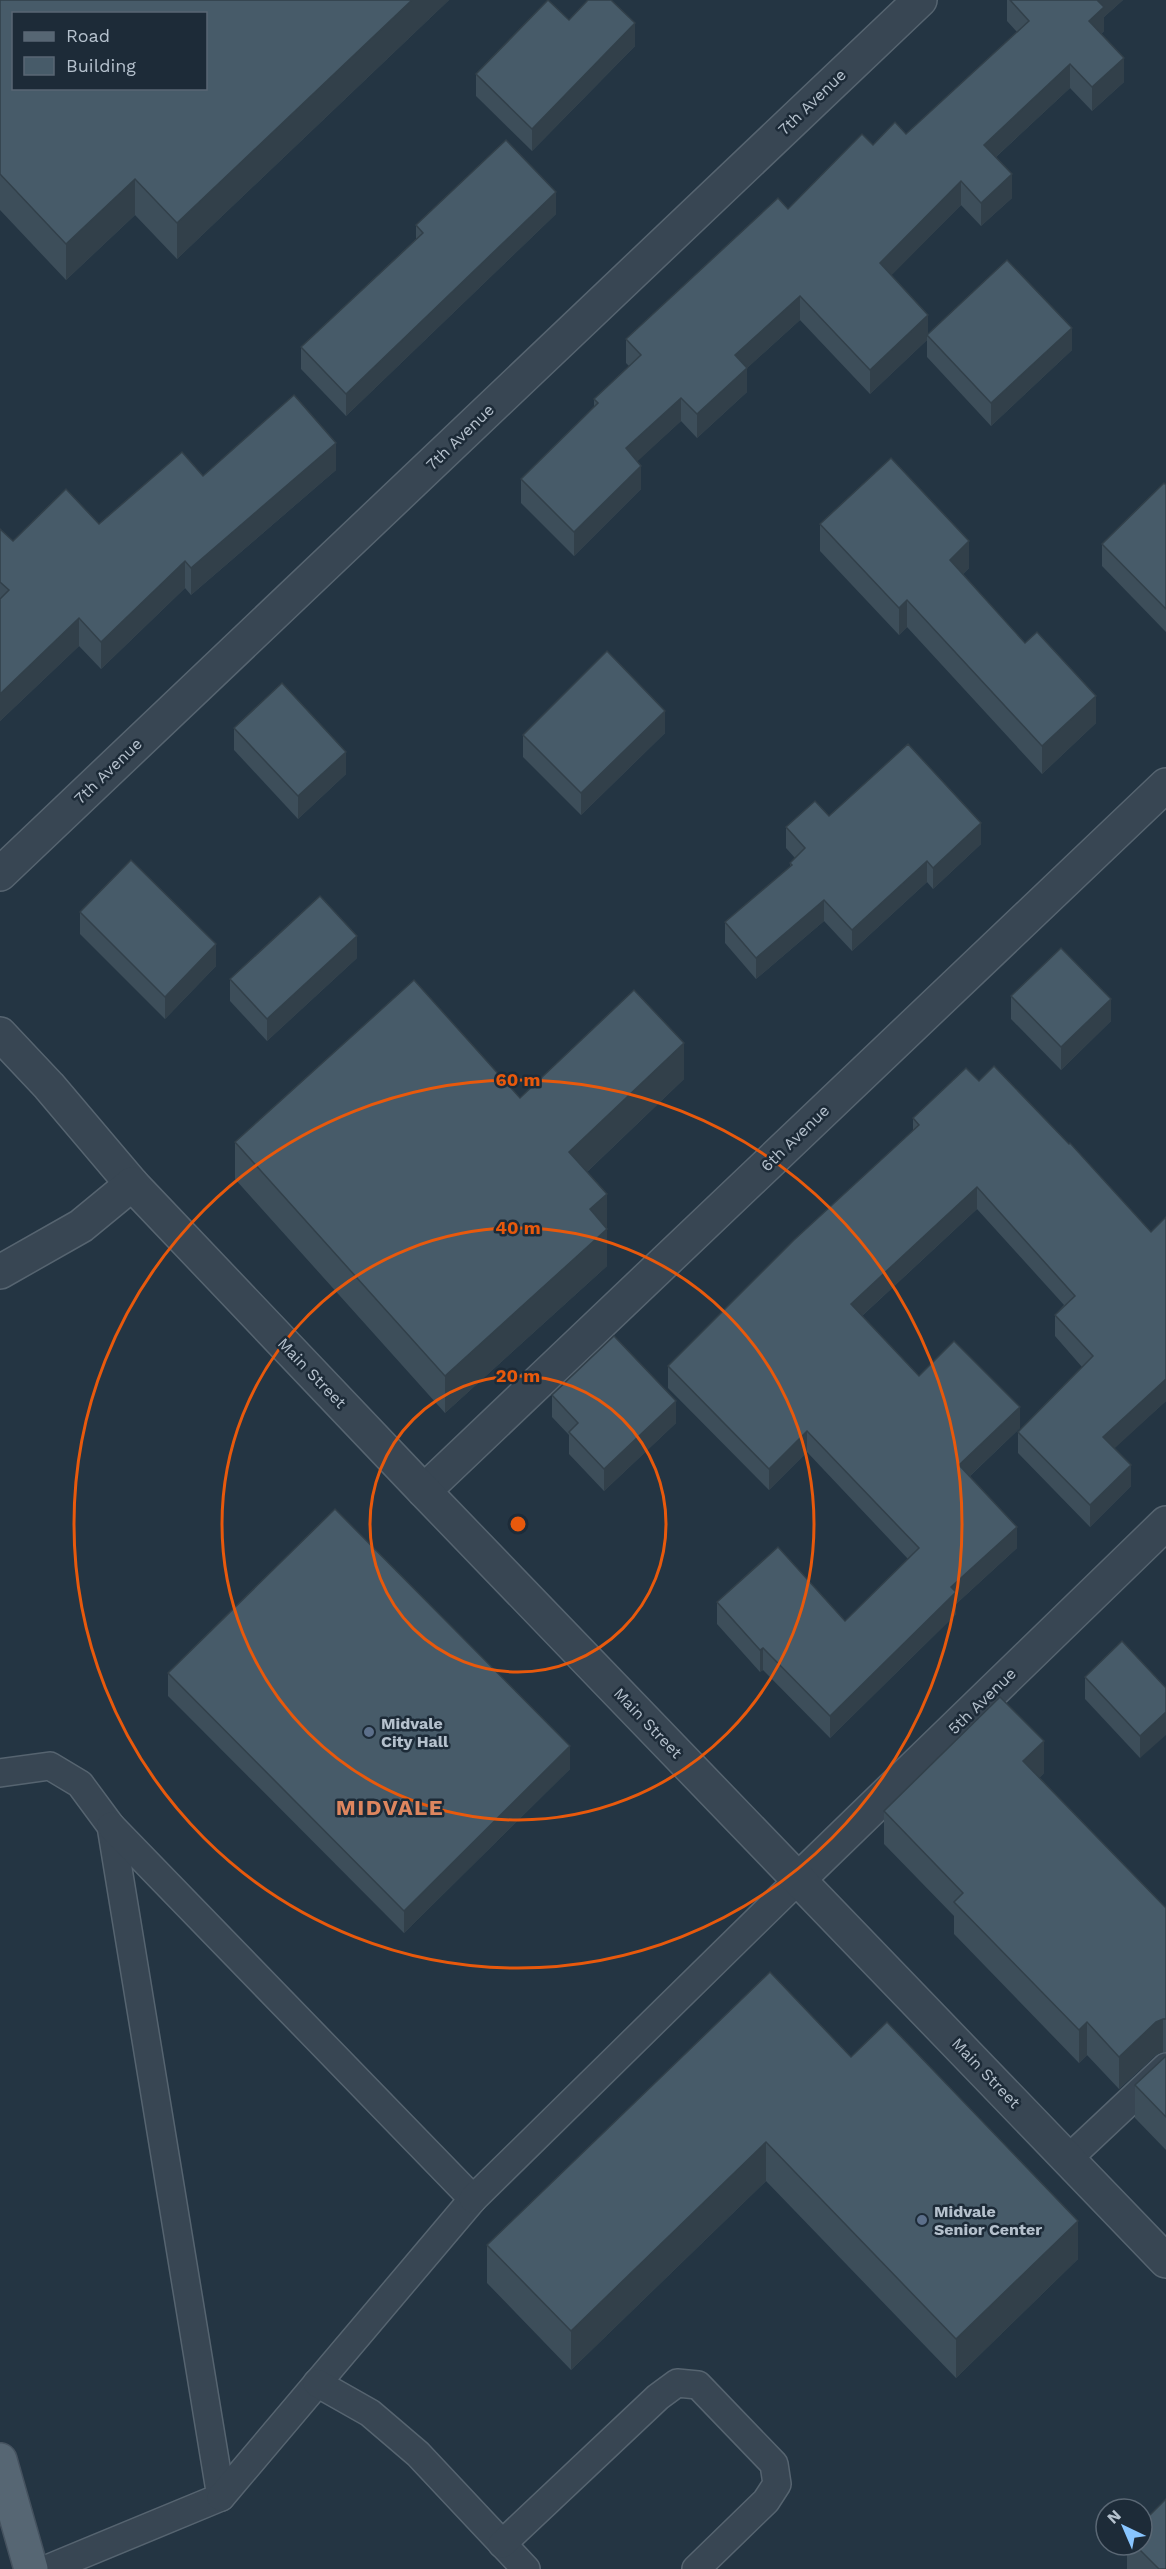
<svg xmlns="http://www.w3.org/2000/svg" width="1166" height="2569" font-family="'Work Sans',sans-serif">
<rect width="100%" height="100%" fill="#243543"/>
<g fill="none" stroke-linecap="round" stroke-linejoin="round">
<g stroke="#566470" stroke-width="30">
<g id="service">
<polyline points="0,1773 50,1766 80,1784 111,1826 221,2497 47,2569"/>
<polyline points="111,1826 473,2199 221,2497"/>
<polyline points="1068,2159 1166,2067"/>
<polyline points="473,2199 799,1879"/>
<polyline points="317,2383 370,2413 418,2454 526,2569"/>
<polyline points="502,2544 658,2397 677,2383 698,2385 774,2464 777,2484 766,2501 696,2569"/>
</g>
</g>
<g stroke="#566470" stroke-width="36">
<g id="minor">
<polyline points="0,874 920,0"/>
<polyline points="0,1034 49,1086 132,1184"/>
<polyline points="424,1491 1166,785"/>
<polyline points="799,1879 1166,1523"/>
</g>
</g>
<g stroke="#566470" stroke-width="36">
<polyline id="tertiary" points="0,1272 81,1226 132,1184 424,1491 1166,2261"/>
</g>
<g stroke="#45525f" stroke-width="36">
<polyline id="primary" points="0,2460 31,2569"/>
</g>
<use href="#service" stroke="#384653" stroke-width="27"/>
<use href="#minor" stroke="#384653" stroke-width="33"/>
<use href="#tertiary" stroke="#384653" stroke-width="33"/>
<use href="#primary" stroke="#566673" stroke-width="33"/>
</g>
<g fill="#3d4e5a">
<polygon points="0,0 449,0 177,259 135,215 66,280 0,210"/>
<polygon points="1007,0 1123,0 1104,17 1104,31 1101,34 1124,82 1092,111 1070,88 996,157 1012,198 981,226 961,205 891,275 928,334 1072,350 991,426 927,357 927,340 870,394 800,320 747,368 747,392 697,438 681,421 637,461 641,489 574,556 521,503 521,479 594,407 594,399 629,366 626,363 626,339 788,209 873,145 906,134 1017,32 1007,21"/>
<polygon points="569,20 635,46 532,151 476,96 476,74"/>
<polygon points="556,214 346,416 301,369 301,347 416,239 416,225"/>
<polygon points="336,470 191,595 185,588 101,669 79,646 0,721 0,529 13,541 99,524 203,476"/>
<polygon points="1166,485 1166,632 1102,566 1102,544"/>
<polygon points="820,524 969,568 963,574 1096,723 1042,774 907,627 899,635 820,551"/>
<polygon points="234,728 346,774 298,819 234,750"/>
<polygon points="665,733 581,815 523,757 523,735"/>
<polygon points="829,816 981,844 933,889 927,882 852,951 824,921 756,979 725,943 725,922 790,867 790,863 795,858 786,848 786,827"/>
<polygon points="80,912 216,966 165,1019 80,934"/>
<polygon points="357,958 267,1041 230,1001 230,979"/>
<polygon points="1011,996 1111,1021 1061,1070 1011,1019"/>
<polygon points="684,1079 587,1172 607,1229 607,1266 445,1413 235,1179 235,1142 520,1098"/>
<polygon points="979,1081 1151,1232 1166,1217 1166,1401 1114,1448 1131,1486 1090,1527 1018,1453 1018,1432 1082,1367 1055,1336 1055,1315 1064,1305 977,1209 862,1316 919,1376 1020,1428 970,1476 1017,1548 956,1604 956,1614 830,1738 763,1670 760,1672 717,1624 717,1602 845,1621 908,1559 807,1452 769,1490 668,1388 668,1366 913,1131 913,1118"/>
<polygon points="552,1395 676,1423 604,1491 569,1454 569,1435 552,1417"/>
<polygon points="168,1673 570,1769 404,1933 168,1696"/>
<polygon points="1085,1677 1166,1688 1140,1758 1085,1699"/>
<polygon points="1044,1773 1039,1778 1166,1908 1166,2052 1163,2052 1156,2055 1119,2089 1087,2055 1079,2063 954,1934 954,1916 884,1844 884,1811"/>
<polygon points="1166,2056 1166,2150 1135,2118 1135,2085"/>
<polygon points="851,2057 1078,2259 956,2378 766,2181 571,2370 487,2283 487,2245"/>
<polygon points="1127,2545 1142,2545 1166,2569 1127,2569"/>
</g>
<g fill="#32404a">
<polygon points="412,0 449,0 177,259 177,223"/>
<polygon points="1097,0 1123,0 1104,17 1104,31 1089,45 1089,21"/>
<polygon points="635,23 635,46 532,151 532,129"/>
<polygon points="1124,58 1124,82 1092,111 1092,87"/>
<polygon points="1070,64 1070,88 984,168 984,145"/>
<polygon points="1012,174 1012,198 981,226 981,203"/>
<polygon points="135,179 135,215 66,280 66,244"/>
<polygon points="961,181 961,205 880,287 880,263"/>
<polygon points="556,192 556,214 346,416 346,394"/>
<polygon points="800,296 800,320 735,379 735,355"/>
<polygon points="928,315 928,337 927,335 927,340 870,394 870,370"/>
<polygon points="1072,328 1072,350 991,426 991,403"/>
<polygon points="747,368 747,392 697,438 697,414"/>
<polygon points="681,398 681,421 626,472 626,448"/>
<polygon points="336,443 336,470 191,595 191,568"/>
<polygon points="641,466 641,489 574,556 574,532"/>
<polygon points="969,541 969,568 950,587 950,560"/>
<polygon points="185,561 185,588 101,669 101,642"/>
<polygon points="907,600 907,627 899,635 899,608"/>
<polygon points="79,618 79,646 0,721 0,694"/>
<polygon points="1096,696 1096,723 1042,774 1042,746"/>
<polygon points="665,711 665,733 581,815 581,793"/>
<polygon points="346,752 346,774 298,819 298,796"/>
<polygon points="981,823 981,844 933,889 933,868"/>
<polygon points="927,861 927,882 852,951 852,930"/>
<polygon points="824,900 824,921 756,979 756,958"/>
<polygon points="357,936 357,958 267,1041 267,1019"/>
<polygon points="216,944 216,966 165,1019 165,997"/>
<polygon points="1111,999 1111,1021 1061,1070 1061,1047"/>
<polygon points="684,1043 684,1079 569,1189 569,1152"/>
<polygon points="977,1187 977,1209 851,1326 851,1304"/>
<polygon points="607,1194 607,1266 445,1413 445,1376 590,1209"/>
<polygon points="1166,1379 1166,1401 1103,1459 1103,1437"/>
<polygon points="676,1401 676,1423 604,1491 604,1469"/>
<polygon points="1020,1407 1020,1428 959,1486 959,1465"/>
<polygon points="807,1431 807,1452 769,1490 769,1469"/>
<polygon points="1131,1465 1131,1486 1090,1527 1090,1505"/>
<polygon points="1017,1527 1017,1548 956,1604 956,1614 830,1738 830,1716 951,1587"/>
<polygon points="763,1648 763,1670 760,1672 760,1650"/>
<polygon points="1166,1712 1166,1735 1140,1758 1140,1736"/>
<polygon points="1044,1741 1044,1773 1023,1794 1023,1761"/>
<polygon points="570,1746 570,1769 404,1933 404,1911"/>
<polygon points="1163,2019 1163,2052 1156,2055 1119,2089 1119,2057 1156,2022"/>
<polygon points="1087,2022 1087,2055 1079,2063 1079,2030"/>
<polygon points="766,2142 766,2181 571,2370 571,2331"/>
<polygon points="1078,2221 1078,2259 956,2378 956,2339"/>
</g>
<g fill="#475b69" stroke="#32404a" stroke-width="1.5" fill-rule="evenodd">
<path d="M0,0H412L177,223L135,179L66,244L0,174ZM14,14H206V88H14Z"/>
<polygon points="548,0 569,20 588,0 611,0 635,23 532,129 476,74"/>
<polygon points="1010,0 1097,0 1104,7 1089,21 1124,58 1092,87 1070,64 984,145 1012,174 981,203 961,181 880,263 928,315 870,370 800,296 735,355 747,368 697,414 681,398 626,448 641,466 574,532 521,479 598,403 594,399 641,355 626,339 778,198 788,209 862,134 873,145 895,122 906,134 1029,21"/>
<polygon points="506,140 556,192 346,394 301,347 423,233 416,225"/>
<polygon points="1007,260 1072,328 991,403 927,335"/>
<polygon points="294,395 336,443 191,568 185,561 101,642 79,618 0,694 0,599 9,590 0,582 0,529 13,541 66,489 99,524 182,452 203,476"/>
<polygon points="891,458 969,541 950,560 1025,643 1037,632 1096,696 1042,746 907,600 899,608 820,524"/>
<polygon points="1164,483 1166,485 1166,609 1102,544"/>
<polygon points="607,651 665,711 581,793 523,735"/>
<polygon points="282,683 346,752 298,796 234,728"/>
<polygon points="908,744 981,823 933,868 927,861 852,930 824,900 756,958 725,922 792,865 790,863 805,848 786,827 815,801 829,816"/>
<polygon points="131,860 216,944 165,997 80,912"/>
<polygon points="320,896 357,936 267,1019 230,979"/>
<polygon points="1061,948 1111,999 1061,1047 1011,996"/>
<polygon points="414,980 520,1098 634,990 684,1043 569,1152 607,1194 590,1209 607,1229 445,1376 235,1142"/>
<polygon points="994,1066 1069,1144 1070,1143 1151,1232 1166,1217 1166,1379 1103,1437 1131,1465 1090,1505 1018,1432 1093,1356 1055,1315 1075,1296 977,1187 851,1304 919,1376 954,1341 1020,1407 959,1465 1017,1527 951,1587 956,1592 830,1716 763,1648 760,1650 717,1602 778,1547 845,1621 919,1548 807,1431 769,1469 668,1366 794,1240 919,1125 913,1118 966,1068 979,1081"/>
<polygon points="614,1336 676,1401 604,1469 569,1432 578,1423 552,1395"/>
<polygon points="335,1509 570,1746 404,1911 168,1673"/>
<polygon points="1122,1641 1166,1688 1166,1712 1140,1736 1085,1677"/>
<polygon points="1000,1697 1044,1741 1023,1761 1166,1908 1166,2019 1163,2019 1156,2022 1119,2057 1087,2022 1079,2030 954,1902 963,1893 884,1811"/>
<polygon points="770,1972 851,2057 887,2022 1078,2221 956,2339 766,2142 571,2331 487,2245"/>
<polygon points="1166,2056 1166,2117 1135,2085"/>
<polygon points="1166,2499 1166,2569 1159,2569 1135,2545 1142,2545 1142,2523"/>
</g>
<g fill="none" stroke="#e8590c" stroke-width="3">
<circle cx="518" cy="1524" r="148"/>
<circle cx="518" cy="1524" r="296"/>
<circle cx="518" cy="1524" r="444"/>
</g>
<g fill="#5c6f8a" stroke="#1d2b38" stroke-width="2">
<circle cx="369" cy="1732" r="6"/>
<circle cx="922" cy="2220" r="6"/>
</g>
<g text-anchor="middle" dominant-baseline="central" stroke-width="5" stroke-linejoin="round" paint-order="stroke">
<g font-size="16" fill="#b5c1cd" stroke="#1d2b38">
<text transform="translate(812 102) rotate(-44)">7th Avenue</text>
<text transform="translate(460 437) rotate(-44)">7th Avenue</text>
<text transform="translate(108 771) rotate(-44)">7th Avenue</text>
<text transform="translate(795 1138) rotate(-44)">6th Avenue</text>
<text transform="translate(312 1373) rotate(46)">Main Street</text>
<text transform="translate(982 1701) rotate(-44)">5th Avenue</text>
<text transform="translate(648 1723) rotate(46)">Main Street</text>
<text transform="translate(986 2073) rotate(46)">Main Street</text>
</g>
<g font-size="16" font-weight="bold" fill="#b5c1cd" stroke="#1d2b38" text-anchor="start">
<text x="381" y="1723">Midvale<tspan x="381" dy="18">City Hall</tspan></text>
<text x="934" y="2211">Midvale<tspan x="934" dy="18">Senior Center</tspan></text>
</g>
<g font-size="22" font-weight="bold" letter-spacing="1.5" fill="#de865f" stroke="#1d2b38">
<text x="390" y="1807">MIDVALE</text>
</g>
</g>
<circle cx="518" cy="1524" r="9" fill="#e8590c" stroke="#1d2b38" stroke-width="3"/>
<g font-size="18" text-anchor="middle" font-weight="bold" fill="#e8590c" stroke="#1d2b38" stroke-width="5" stroke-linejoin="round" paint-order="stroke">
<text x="518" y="1086">60 m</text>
<text x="518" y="1234">40 m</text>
<text x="518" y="1382">20 m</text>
</g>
<rect x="12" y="12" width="195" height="78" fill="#1d2b38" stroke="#5a6774" stroke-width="1.5"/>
<rect x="24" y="32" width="30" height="9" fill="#566673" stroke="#5a6774" stroke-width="1.5"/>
<text x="66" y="42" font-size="18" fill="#b5c1cd">Road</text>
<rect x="24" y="57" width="30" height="18" fill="#475b69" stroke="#5a6774" stroke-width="1.5"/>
<text x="66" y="72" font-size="18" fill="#b5c1cd">Building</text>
<g transform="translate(1124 2527) rotate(316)"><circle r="28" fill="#1d2b38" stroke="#5a6774" stroke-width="1.5"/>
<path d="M0-4.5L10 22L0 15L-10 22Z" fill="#88c5ff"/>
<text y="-9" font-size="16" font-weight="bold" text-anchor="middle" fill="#b5c1cd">N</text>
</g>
</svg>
